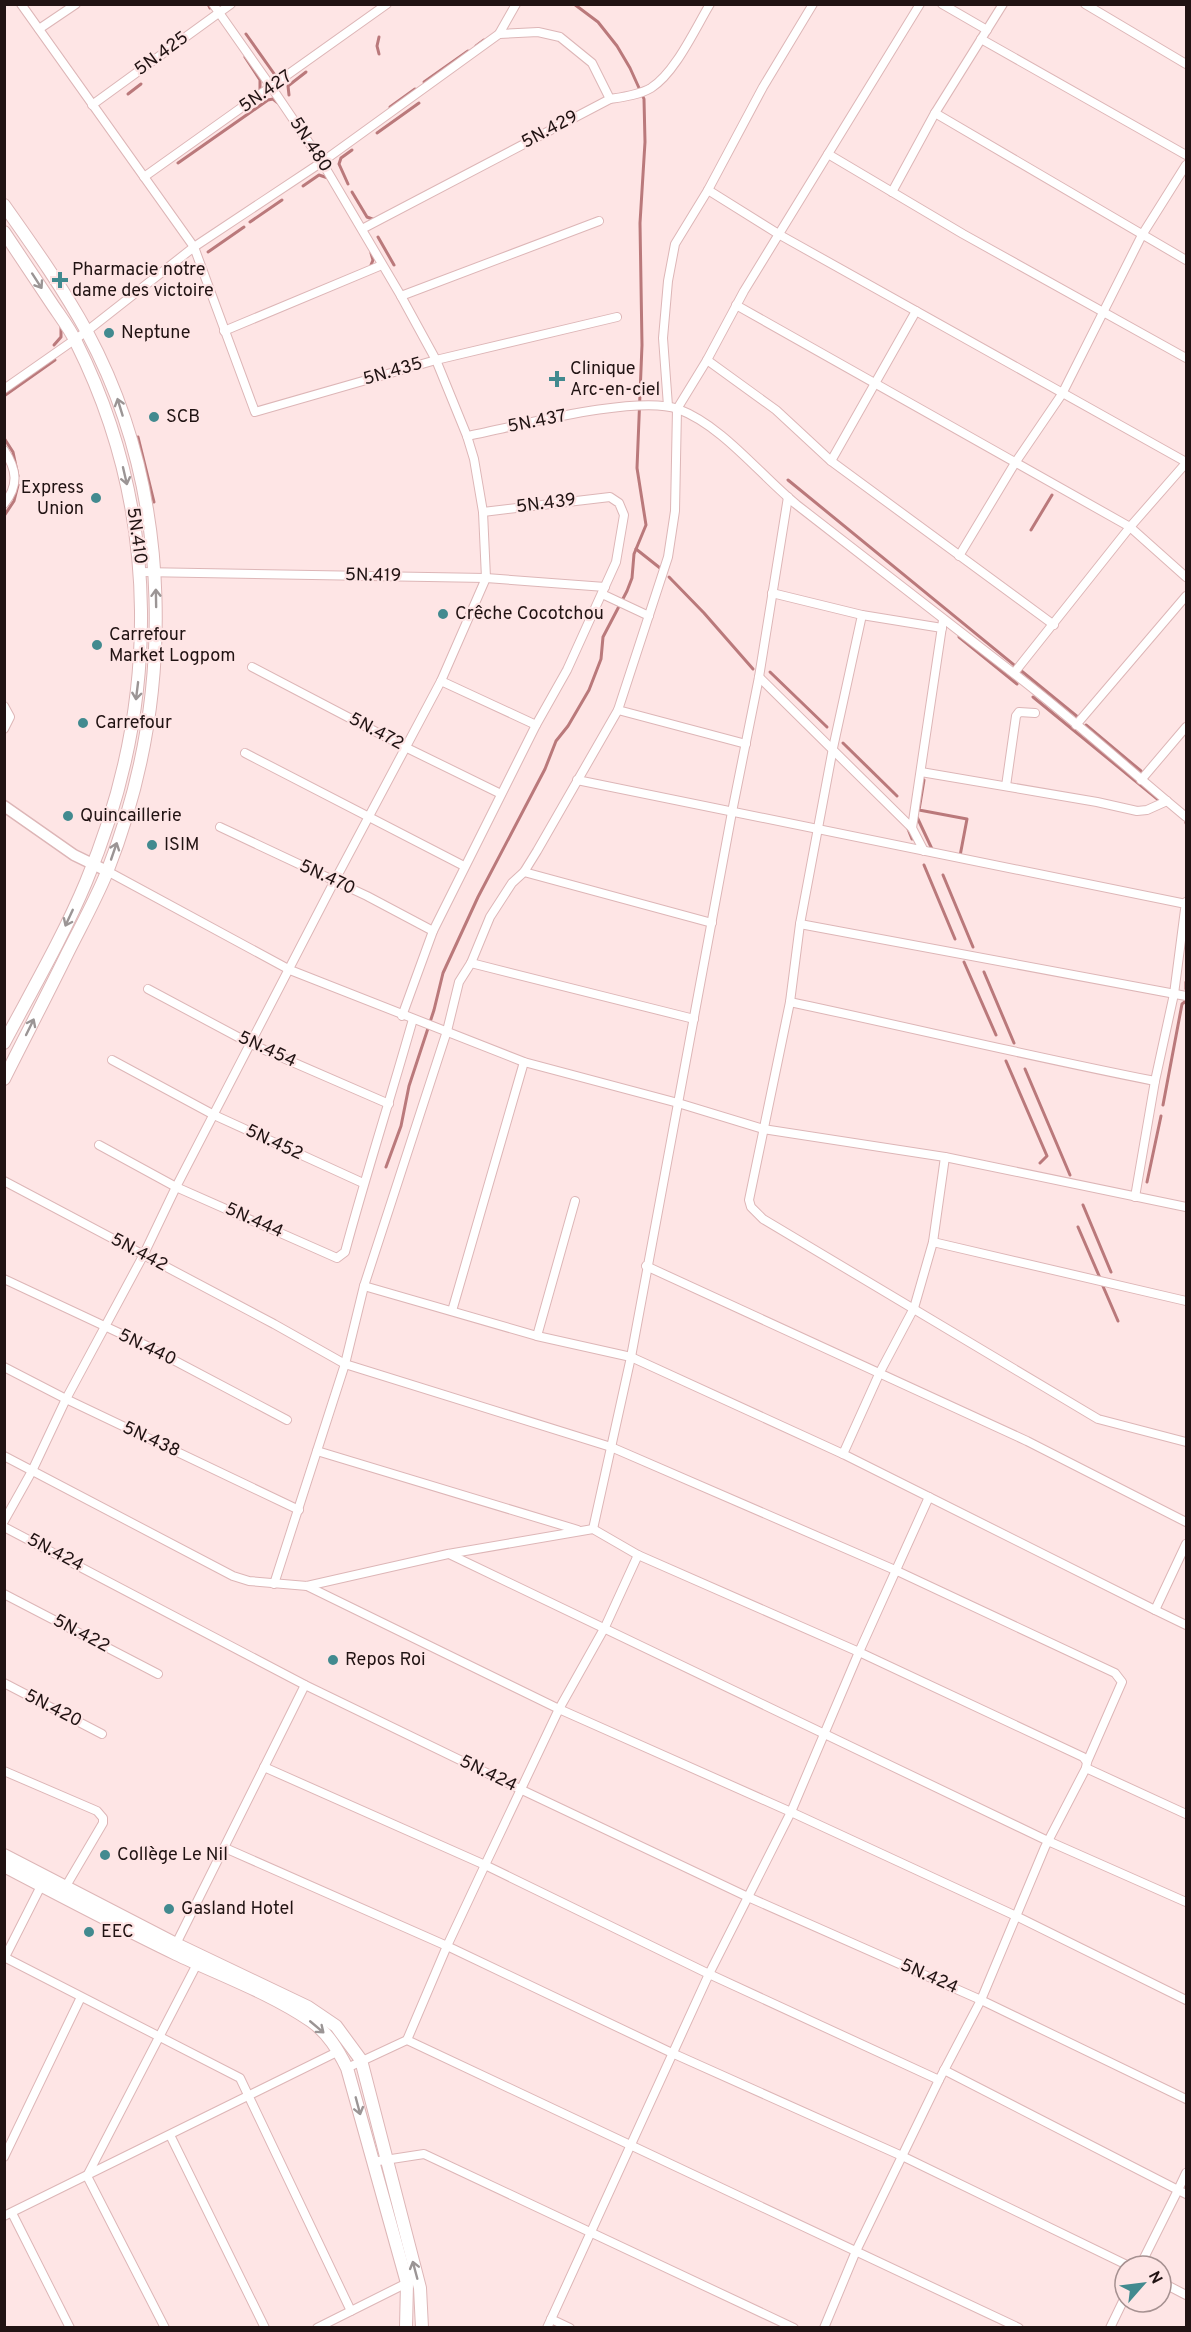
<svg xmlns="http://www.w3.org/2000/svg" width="1191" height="2332" font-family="Overpass,sans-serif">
<rect width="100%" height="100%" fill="#fee5e5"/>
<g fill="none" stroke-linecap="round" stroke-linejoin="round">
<g stroke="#ba797b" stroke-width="3">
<polyline points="208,4 210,8"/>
<polyline points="246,34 275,75 280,77"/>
<polyline points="379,37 377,46 379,54"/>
<polyline points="476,46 484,40"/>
<polyline points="245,57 260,80 260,91"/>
<polyline points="424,82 468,51"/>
<polyline points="128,94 141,84"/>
<polyline points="289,95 288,86 306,72"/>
<polyline points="390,107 415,89"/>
<polyline points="377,133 419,103"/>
<polyline points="178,163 268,100 273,99 278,103"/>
<polyline points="348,184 339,164 341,158 352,150"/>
<polyline points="303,186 319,175 328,178"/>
<polyline points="352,192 367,217 375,220"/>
<polyline points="250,222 282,200"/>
<polyline points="378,237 394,265"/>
<polyline points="208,252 244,227"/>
<polyline points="371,253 373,260 371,265"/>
<polyline points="54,345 61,337 61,325"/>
<polyline points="4,396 55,360"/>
<polyline points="138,437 154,502"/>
<polyline points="4,438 13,452 18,476"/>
<polyline points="788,480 1079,718"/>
<polyline points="4,516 14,501 18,485"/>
<polyline points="1031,530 1052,495"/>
<polyline points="636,549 660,568"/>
<polyline points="669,577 704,613 753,669"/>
<polyline points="959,637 1017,684"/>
<polyline points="770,672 827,727"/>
<polyline points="1033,697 1161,802"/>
<polyline points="1086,725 1141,771"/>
<polyline points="843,743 897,796"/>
<polyline points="924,780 919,810 967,819 960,856"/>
<polyline points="917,817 932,849"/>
<polyline points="1186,822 1186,823"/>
<polyline points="908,829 912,839"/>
<polyline points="924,865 955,939"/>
<polyline points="943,875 973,947"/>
<polyline points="964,962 996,1035"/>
<polyline points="984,972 1014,1043"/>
<polyline points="1186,982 1186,989"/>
<polyline points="1006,1061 1047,1156 1040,1163"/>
<polyline points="1025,1069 1070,1175"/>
<polyline points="1163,1105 1182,1004 1186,1001"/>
<polyline points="386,1167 401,1126 409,1086 434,1010 443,973 478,897 545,769 556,741 568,726 589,690 601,659 603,637 627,591 632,578 634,554 646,525 637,468 642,345 640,223 645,142 644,99 630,68 617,46 598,22 574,4"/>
<polyline points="1147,1182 1161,1116"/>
<polyline points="1083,1205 1111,1272"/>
<polyline points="1078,1227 1100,1278"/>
<polyline points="1102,1284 1118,1321"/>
</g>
<g stroke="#ddb6b7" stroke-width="10">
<g id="minor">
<polyline points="21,4 194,247 255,412 436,360 617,317"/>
<polyline points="942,4 987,30"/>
<polyline points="1085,4 1186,64"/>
<polyline points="39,29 76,4"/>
<polyline points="499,34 516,4"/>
<polyline points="981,39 1186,155"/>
<polyline points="92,105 231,4"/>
<polyline points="935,113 1186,260"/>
<polyline points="828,154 963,234 1186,358"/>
<polyline points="144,177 387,4"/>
<polyline points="708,190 780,235 1186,462"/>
<polyline points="892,192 935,113 1003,4"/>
<path d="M362,229L610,99C623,97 639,95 651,88C675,73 695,29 710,4"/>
<polyline points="401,296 599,221"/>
<polyline points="736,305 1130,527 1186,577"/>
<polyline points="224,331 382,265"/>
<polyline points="707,360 776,410 831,461 1054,625"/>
<polyline points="4,389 87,331 194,247 322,162 499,34 538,32 560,37 592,63 610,99"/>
<polyline points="668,406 663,338 668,281 675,244 708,190 763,87 813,4"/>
<path d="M467,436C514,427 637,394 678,409C723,426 760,475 797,505C868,561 941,616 1012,672C1072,718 1128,769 1186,817"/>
<path d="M4,450C17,470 19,485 4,504"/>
<polyline points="831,461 916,311"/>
<polyline points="959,556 1015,463 1062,394 1142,235 1186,165"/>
<polyline points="141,572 486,578 605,587"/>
<polyline points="772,593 862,615 833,748 800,924 790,1002 749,1200 751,1207 763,1219 1098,1419 1186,1442"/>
<polyline points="602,594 649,616"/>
<polyline points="862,615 942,628"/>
<polyline points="252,667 405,747 501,794"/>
<polyline points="1014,673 1130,527 1186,463"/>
<polyline points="759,677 912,828"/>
<polyline points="441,681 536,725"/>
<polyline points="4,706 10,717 4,729"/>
<polyline points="618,710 746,744"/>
<polyline points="1076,725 1186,596"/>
<polyline points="245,753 464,866"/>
<polyline points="921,772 1097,802 1137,811 1147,810 1167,801"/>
<polyline points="577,780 1186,904"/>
<polyline points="1141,780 1186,727"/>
<polyline points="1006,786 1016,716 1019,712 1035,713"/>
<polyline points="220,827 367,896 433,931"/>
<polyline points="924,851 912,828 943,620"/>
<polyline points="107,871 290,970 524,1062 678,1103 763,1129 945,1157 1186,1207"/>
<polyline points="524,872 712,923"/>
<polyline points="800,924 1186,996"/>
<polyline points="471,963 490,917 512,883 524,872 537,851 618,710 668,557 675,511 677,409 707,360 744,291 920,4"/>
<polyline points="148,989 251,1044 389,1104"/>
<path d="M790,1002C912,1028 1033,1057 1155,1081"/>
<polyline points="402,1016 433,931 536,725 567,670 616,562 624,515 619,503 610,497 483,512"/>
<polyline points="694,1019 471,963 459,982 447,1031 364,1286 537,1336 631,1357 843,1454 1155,1610 1186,1544"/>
<polyline points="112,1060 214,1115 363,1183"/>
<path d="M99,1145L176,1187L337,1258L345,1252C366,1174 391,1097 413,1019"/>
<polyline points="4,1181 274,1324 345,1364 611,1447 895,1570 1115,1673 1122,1682 1087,1762 1086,1768 1045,1847 981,2000 939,2080 709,1974 485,1865 264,1767"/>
<polyline points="1135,1197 1155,1081 1174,994 1186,902"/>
<polyline points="933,1242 1186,1301"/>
<polyline points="646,1266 1027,1441 1186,1522"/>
<polyline points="4,1279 145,1345 287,1420"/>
<polyline points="452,1311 524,1062"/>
<polyline points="537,1336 575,1201"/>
<polyline points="4,1367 66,1399 299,1510"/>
<polyline points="317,1451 578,1530"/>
<polyline points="843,1454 880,1372 914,1308 933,1242 945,1157"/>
<polyline points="4,1456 233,1576 249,1581 307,1586 448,1554 593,1529 638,1555 859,1652 1083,1757 1087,1762"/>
<polyline points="4,1521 32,1471 66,1399 143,1256 176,1187 334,882 441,681 486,578 483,512 474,459 467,436 436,360 401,296 322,162 272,88 213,4"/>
<polyline points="4,1527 305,1685 522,1790 748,1897 981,2000 1186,2099"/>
<polyline points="593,1529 631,1357 732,812 759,677 788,497"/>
<polyline points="449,1554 1048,1841 1186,1902"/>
<polyline points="274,1584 345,1364 364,1286"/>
<polyline points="307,1586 559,1709 791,1812 1016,1916 1186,2000"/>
<polyline points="4,1594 158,1674"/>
<polyline points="1155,1610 1186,1625"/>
<polyline points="4,1683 102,1734"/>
<polyline points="1086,1768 1186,1814"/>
<polyline points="4,1771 97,1811 103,1818 103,1823 66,1886"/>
<polyline points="225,1848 447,1946 672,2053 902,2156 1129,2266"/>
<polyline points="176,1944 305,1685"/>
<polyline points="4,1957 240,2078 351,2311"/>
<polyline points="4,1959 43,1882"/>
<polyline points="407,2040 1019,2328"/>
<polyline points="347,2068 407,2040 447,1946 485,1865 559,1709 605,1627 638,1555"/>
<polyline points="944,2070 1178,2190 1140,2266"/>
<polyline points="170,2135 265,2328"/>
<polyline points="4,2157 81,1997"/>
<polyline points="372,2162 424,2154 794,2328"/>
<polyline points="1186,2173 1178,2190 1186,2194"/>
<polyline points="12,2213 70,2328"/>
<polyline points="4,2216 339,2051"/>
<polyline points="1161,2282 1186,2295"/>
<polyline points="551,2319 570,2328"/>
<polyline points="165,2328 87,2176 197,1964"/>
<polyline points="317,2328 407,2283"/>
<polyline points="547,2328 709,1974 791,1812 859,1652 929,1497"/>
<polyline points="824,2328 856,2251 939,2080"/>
<polyline points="1110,2328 1125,2297"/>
</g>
</g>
<g stroke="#ddb6b7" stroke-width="13">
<polyline id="tertiary" points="4,806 74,855 107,871"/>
</g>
<g stroke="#ddb6b7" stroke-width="14">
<g id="secondary">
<path d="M4,205C33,246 63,288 87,332C175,496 175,700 107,872C96,899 81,926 68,952C47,995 25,1037 4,1079"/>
<path d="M4,232C20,256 36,280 52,304C60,316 70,329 76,342C162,514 160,706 86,882C63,937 32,990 4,1043"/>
<polyline points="4,1855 176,1944 308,2007 336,2026 361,2060 420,2288 422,2328"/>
<path d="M4,1866C61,1896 118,1926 176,1954C220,1975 270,1993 311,2021C328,2033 338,2050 347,2068L407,2283L406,2328"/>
</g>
</g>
<use href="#minor" stroke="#fff" stroke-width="8"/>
<use href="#tertiary" stroke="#fff" stroke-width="10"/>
<use href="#secondary" stroke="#fff" stroke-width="12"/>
</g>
<defs><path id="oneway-shaft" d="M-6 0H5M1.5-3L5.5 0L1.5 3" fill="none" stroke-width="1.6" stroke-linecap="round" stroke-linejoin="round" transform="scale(1.5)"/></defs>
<g stroke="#9b9595">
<use href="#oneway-shaft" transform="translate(37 281) rotate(57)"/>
<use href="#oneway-shaft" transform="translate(120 407) rotate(-107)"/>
<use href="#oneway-shaft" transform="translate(125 476) rotate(77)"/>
<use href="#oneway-shaft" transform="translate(156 598) rotate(-91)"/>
<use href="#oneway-shaft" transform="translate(137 691) rotate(97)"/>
<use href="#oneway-shaft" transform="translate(114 851) rotate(-71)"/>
<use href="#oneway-shaft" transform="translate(69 918) rotate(115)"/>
<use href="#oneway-shaft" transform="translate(30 1027) rotate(-64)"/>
<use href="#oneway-shaft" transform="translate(317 2027) rotate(40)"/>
<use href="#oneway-shaft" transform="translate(358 2106) rotate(75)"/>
<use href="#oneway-shaft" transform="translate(415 2270) rotate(-105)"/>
</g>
<g fill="#428a8f" stroke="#fee5e5" stroke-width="2">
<path d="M57 271h6v6h6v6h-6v6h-6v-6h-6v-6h6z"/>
<circle cx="109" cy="333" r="6"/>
<path d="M554 370h6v6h6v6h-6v6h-6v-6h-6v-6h6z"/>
<circle cx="154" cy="417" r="6"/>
<circle cx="96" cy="498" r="6"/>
<circle cx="443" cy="614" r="6"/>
<circle cx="97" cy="645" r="6"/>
<circle cx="83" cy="723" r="6"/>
<circle cx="68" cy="816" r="6"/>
<circle cx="152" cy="845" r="6"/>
<circle cx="333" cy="1660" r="6"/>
<circle cx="105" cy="1855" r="6"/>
<circle cx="169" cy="1909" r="6"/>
<circle cx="89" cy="1932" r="6"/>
</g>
<g text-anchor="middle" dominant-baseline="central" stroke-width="4.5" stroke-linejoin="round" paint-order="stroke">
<g font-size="18" fill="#211313" stroke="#fee5e5">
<text transform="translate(162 54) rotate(-36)">5N.425</text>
<text transform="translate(266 92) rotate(-35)">5N.427</text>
<text transform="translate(550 130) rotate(-28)">5N.429</text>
<text transform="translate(310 145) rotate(57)">5N.480</text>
<text transform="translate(393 372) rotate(-16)">5N.435</text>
<text transform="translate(537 422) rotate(-11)">5N.437</text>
<text transform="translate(546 504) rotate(-7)">5N.439</text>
<text transform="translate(136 536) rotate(82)">5N.410</text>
<text transform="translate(373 576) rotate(1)">5N.419</text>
<text transform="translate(376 732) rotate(28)">5N.472</text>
<text transform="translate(327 878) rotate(25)">5N.470</text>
<text transform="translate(267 1050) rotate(25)">5N.454</text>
<text transform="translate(274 1143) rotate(25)">5N.452</text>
<text transform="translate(254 1221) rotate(24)">5N.444</text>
<text transform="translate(139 1253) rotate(28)">5N.442</text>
<text transform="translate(147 1348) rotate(26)">5N.440</text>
<text transform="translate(151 1440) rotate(25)">5N.438</text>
<text transform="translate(55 1553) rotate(28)">5N.424</text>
<text transform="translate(81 1634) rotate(28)">5N.422</text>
<text transform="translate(53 1709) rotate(27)">5N.420</text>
<text transform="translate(488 1774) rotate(26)">5N.424</text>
<text transform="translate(929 1977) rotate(24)">5N.424</text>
</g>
<g font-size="18" fill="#211313" stroke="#fee5e5" text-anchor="start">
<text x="72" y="270">Pharmacie notre<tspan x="72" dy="21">dame des victoire</tspan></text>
<text x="121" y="333">Neptune</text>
<text x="570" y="369">Clinique<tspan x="570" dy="21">Arc-en-ciel</tspan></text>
<text x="166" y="417">SCB</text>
<text x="84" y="488" text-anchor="end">Express<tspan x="84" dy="21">Union</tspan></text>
<text x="455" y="614">Crêche Cocotchou</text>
<text x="109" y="635">Carrefour<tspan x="109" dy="21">Market Logpom</tspan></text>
<text x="95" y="723">Carrefour</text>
<text x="80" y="816">Quincaillerie</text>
<text x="164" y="845">ISIM</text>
<text x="345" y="1660">Repos Roi</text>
<text x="117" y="1855">Collège Le Nil</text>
<text x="181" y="1909">Gasland Hotel</text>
<text x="101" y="1932">EEC</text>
</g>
</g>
<rect width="1191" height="2332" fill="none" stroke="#211313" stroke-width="12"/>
<g transform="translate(1143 2284) rotate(62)"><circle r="28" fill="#fee5e5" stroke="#a69191" stroke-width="1.5"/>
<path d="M0-4.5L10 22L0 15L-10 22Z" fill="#428a8f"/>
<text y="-9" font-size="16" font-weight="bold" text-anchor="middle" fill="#211313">N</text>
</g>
</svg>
